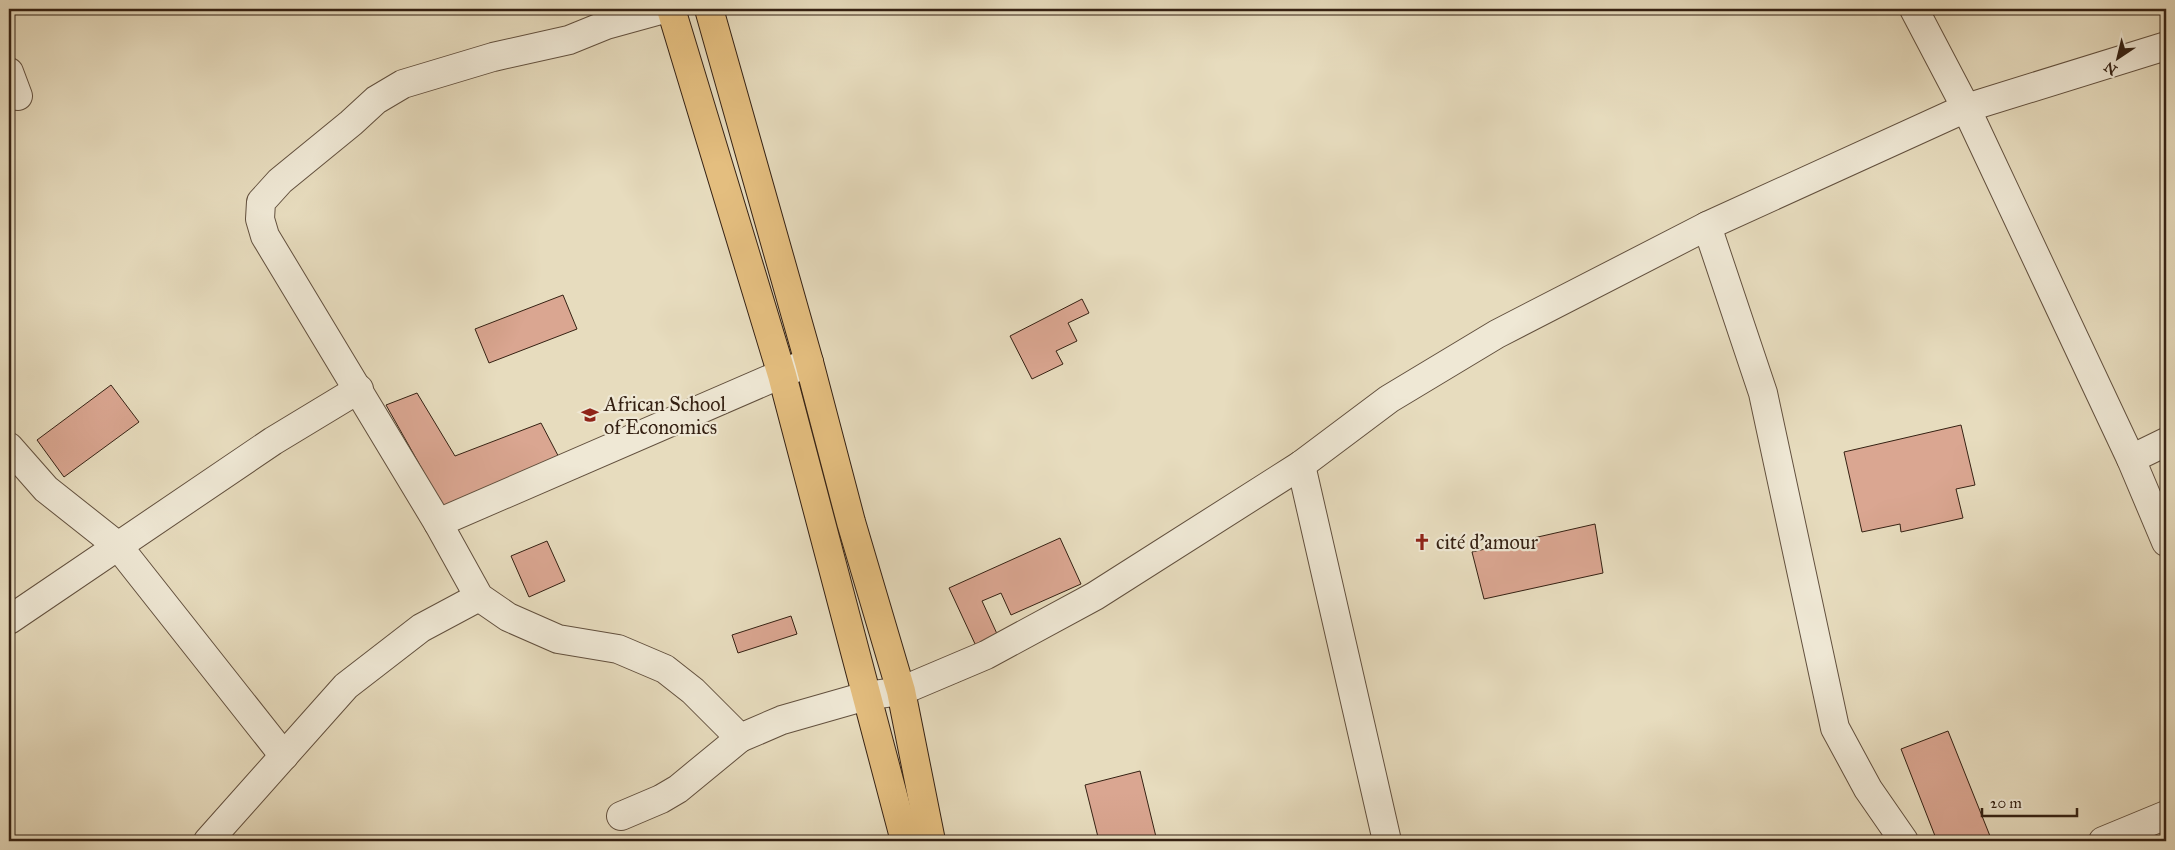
<svg xmlns="http://www.w3.org/2000/svg" width="2175" height="850" font-family="'IM FELL Great Primer',serif">
<rect width="100%" height="100%" fill="#e7dcbe"/>
<filter id="stains"><feTurbulence type="fractalNoise" baseFrequency=".004" numOctaves="4"/><feColorMatrix values="0 0 0 0 .2 0 0 0 0 .09 0 0 0 0 .02 0 0 0 .5 -.17"/></filter>
<radialGradient id="worn" r=".72"><stop offset=".6" stop-color="#630" stop-opacity="0"/><stop offset="1" stop-color="#630" stop-opacity=".3"/></radialGradient>
<g fill="#daa691" stroke="#352113">
<polygon points="563,295 577,329 489,363 475,329"/>
<polygon points="1082,299 1089,313 1068,323 1077,341 1056,351 1063,364 1032,379 1010,336"/>
<polygon points="111,385 139,422 64,477 37,440"/>
<polygon points="417,393 455,456 541,423 564,467 444,508 386,405"/>
<polygon points="1961,425 1975,485 1956,489 1963,518 1901,532 1900,524 1862,532 1844,452"/>
<polygon points="1595,524 1603,573 1484,599 1472,552"/>
<polygon points="1060,538 1081,584 1011,615 1001,593 982,601 998,636 976,646 949,588"/>
<polygon points="547,541 565,581 529,597 511,556"/>
<polygon points="791,616 797,634 738,653 732,635"/>
<polygon points="1948,731 1992,841 1937,841 1901,749"/>
<polygon points="1140,771 1157,841 1099,841 1085,785"/>
</g>
<g fill="none" stroke-linecap="round" stroke-linejoin="round">
<g stroke="#62503e" stroke-width="30">
<g id="minor">
<polyline points="664,9 606,25 569,40 493,57 403,84 376,100 351,123 280,181 261,202 260,219 265,236 438,523 479,597 508,617 558,639 618,649 665,669 693,691 740,738 782,720 866,696 901,691 986,655 1095,596 1301,465 1389,399 1497,334 1707,226 1966,108 2166,46"/>
<polyline points="1914,9 1966,108 2131,459 2166,542"/>
<polyline points="9,72 18,96"/>
<polyline points="1707,226 1763,393 1835,728 1868,789 1904,841"/>
<polyline points="9,447 46,489 118,546 284,756"/>
<polyline points="2131,459 2166,442"/>
<polyline points="1301,465 1387,841"/>
<polyline points="438,523 809,362"/>
<polyline points="9,620 273,441 359,389"/>
<polyline points="621,816 661,799 678,789 740,738"/>
<polyline points="208,841 346,686 421,628 479,597"/>
<polyline points="2103,841 2166,815"/>
</g>
</g>
<g stroke="#352113" stroke-width="30">
<g id="major">
<polyline points="671,9 782,375 905,841"/>
<polyline points="709,9 809,362 851,522 901,691 931,841"/>
</g>
</g>
<use href="#minor" stroke="#efe8d5" stroke-width="28"/>
<use href="#major" stroke="#e4be7f" stroke-width="28"/>
</g>
<defs>
<g id="university-bare" transform="scale(1.35)"><path d="M0-5L7-2L0 1L-7-2ZM-4 1L0 2.5L4 1V4Q0 6-4 4Z" fill="#8f2418" stroke="#efe8d5" stroke-width="2.5" paint-order="stroke"/></g>
<g id="church-bare" transform="scale(1.35)"><path d="M-1.2-6h2.4v3.5h3.3v2.4h-3.3V6h-2.4V-.1h-3.3v-2.4h3.3Z" fill="#8f2418" stroke="#efe8d5" stroke-width="2.5" paint-order="stroke"/></g>
</defs>
<g fill-rule="evenodd">
<use href="#university-bare" x="590" y="415"/>
<use href="#church-bare" x="1422" y="542"/>
</g>
<g text-anchor="middle" dominant-baseline="central" stroke-width="4.5" stroke-linejoin="round" paint-order="stroke">
<g font-size="20" fill="#352113" stroke="#efe8d5" text-anchor="start">
<text x="604" y="404">African School<tspan x="604" dy="23">of Economics</tspan></text>
<text x="1436" y="542">cité d'amour</text>
</g>
</g>
<rect width="2175" height="850" fill="none" stroke="#e7dcbe" stroke-width="30"/>
<rect x="10" y="10" width="2155" height="830" fill="none" stroke="#352113" stroke-width="2.5"/>
<rect x="15" y="15" width="2145" height="820" fill="none" stroke="#352113"/>
<g transform="translate(2118 58) rotate(215)" stroke="#efe8d5" stroke-width="4" paint-order="stroke">
<path d="M0-4L9 19L0 12L-9 19Z" fill="#352113"/>
<text y="-8" font-size="14" font-weight="bold" text-anchor="middle" fill="#352113">N</text>
</g>
<path d="M1982 808v8h95v-8" fill="none" stroke="#352113" stroke-width="2.5"/>
<text x="1990" y="808" font-size="15" fill="#352113" stroke="#efe8d5" stroke-width="4" paint-order="stroke">20 m</text>
<rect width="100%" height="100%" filter="url(#stains)"/>
<rect width="100%" height="100%" fill="url(#worn)"/>
</svg>
